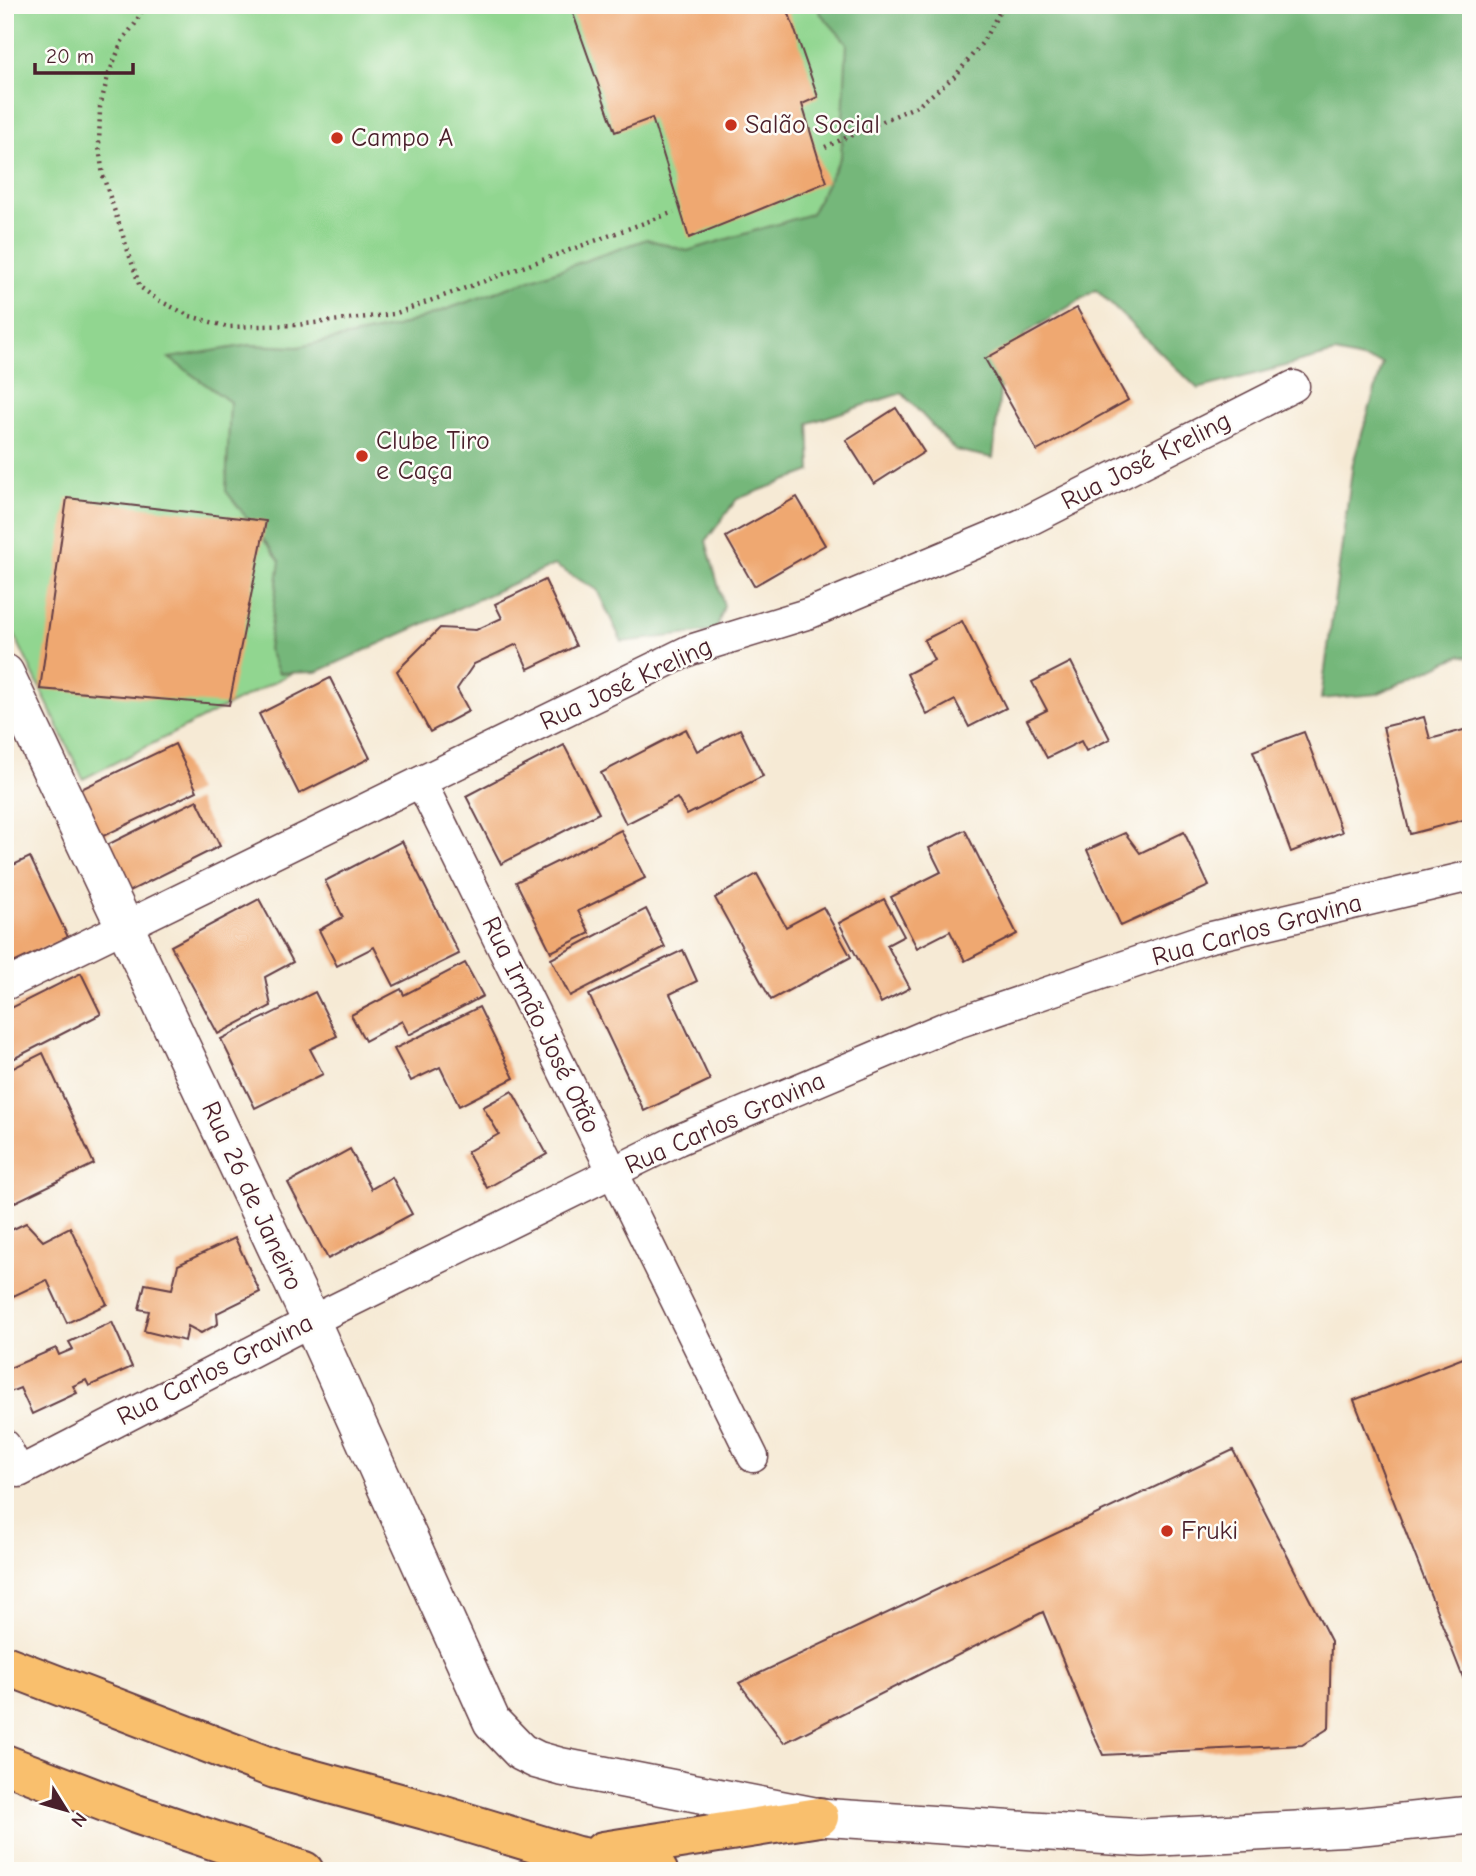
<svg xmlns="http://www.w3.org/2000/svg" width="1476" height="1876" font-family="'Comic Neue',sans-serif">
<rect width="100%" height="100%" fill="#fdfcf7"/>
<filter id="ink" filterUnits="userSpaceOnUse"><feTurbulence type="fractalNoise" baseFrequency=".0143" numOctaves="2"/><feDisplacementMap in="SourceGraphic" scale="14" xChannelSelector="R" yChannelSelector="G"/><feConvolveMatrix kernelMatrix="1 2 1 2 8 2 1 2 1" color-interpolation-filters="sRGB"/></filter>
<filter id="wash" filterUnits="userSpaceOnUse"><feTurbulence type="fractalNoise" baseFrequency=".00686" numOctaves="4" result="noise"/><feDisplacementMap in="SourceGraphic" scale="28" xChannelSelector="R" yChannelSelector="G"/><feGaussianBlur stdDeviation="1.57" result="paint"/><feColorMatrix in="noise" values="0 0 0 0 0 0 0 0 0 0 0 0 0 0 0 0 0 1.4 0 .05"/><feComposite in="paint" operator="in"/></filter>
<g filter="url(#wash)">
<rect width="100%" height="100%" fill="#f6ead5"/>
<polygon fill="#91d690" stroke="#6e7a5e" stroke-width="2" points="5,5 1226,5 948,340 83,779 5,615"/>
<polygon fill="#74b77a" stroke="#5f6b52" stroke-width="2" points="817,5 1471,5 1471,658 1461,655 1377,694 1321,699 1353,463 1383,364 1335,353 1198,389 1096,290 1025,334 1001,381 993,458 955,450 902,393 809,423 811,471 737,499 706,541 724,606 716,631 622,642 597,590 554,565 317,672 279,673 268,649 280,561 226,491 230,402 169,358 249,345 298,347 396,327 647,239 687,251 811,214 841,156 847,43 820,13"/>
<g id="blocks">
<g fill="#efa871">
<polygon points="570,5 786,5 818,97 802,104 818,157 827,182 689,238 652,118 615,132"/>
<polygon points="1077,308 1128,400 1037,451 985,359"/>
<polygon points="896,408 924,452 874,484 846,440"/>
<polygon points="797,497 825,545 754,586 726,537"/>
<polygon points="67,498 266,521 229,705 40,689"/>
<polygon points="545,580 576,646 528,669 517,644 474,664 457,689 469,711 430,732 397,671 440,628 476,630 502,618 495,604"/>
<polygon points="962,621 1006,708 969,727 955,700 927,715 907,674 934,660 924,640"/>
<polygon points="1071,662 1110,739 1086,751 1081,741 1047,758 1027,720 1047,710 1032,682"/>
<polygon points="330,678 370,758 299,794 259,714"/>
<polygon points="1424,717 1430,739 1471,728 1471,818 1410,834 1383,727"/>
<polygon points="686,729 697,751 740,729 763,776 687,815 677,798 626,824 601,773"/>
<polygon points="1304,732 1342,832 1291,852 1253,751"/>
<polygon points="175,744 197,791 95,840 73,793"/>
<polygon points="564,745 599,813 501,864 466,796"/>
<polygon points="197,800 220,846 120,896 97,850"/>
<polygon points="621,830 645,878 578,911 590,933 551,952 516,882"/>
<polygon points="965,830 1017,934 965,961 950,931 917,948 891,897 941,872 929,848"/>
<polygon points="1184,832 1209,886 1121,926 1087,850 1125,833 1140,853"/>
<polygon points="402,841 459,954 394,986 374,947 337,966 319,930 343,917 325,881"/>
<polygon points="30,857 68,937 5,967 5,869"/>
<polygon points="757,874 786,927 823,907 851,957 771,1000 715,898"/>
<polygon points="259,899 293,962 265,977 271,1006 218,1034 171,946"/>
<polygon points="884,899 904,936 887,945 910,988 881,1003 839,923"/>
<polygon points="646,909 665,947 570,996 551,959"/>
<polygon points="683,950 697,981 670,994 710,1080 644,1111 589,995"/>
<polygon points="465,963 483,996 409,1035 402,1021 365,1041 351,1015 401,989 404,995"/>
<polygon points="81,973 101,1014 5,1063 5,1011"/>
<polygon points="315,992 337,1036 310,1049 323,1074 255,1108 221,1039"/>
<polygon points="479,1007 514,1078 459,1106 440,1067 411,1081 394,1049"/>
<polygon points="43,1053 94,1164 5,1207 5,1072"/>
<polygon points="512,1091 547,1154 487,1188 467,1152 499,1134 483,1107"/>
<polygon points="350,1149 371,1189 392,1177 412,1214 328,1259 288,1183"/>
<polygon points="26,1223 43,1241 70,1227 107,1304 67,1323 47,1280 5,1300 5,1233"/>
<polygon points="235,1238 260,1292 217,1313 218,1324 201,1333 188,1326 185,1341 144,1331 149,1311 139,1309 145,1284 172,1289 178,1265"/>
<polygon points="112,1322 132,1367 89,1386 86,1380 73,1386 77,1393 32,1414 20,1388 5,1394 5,1370 56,1348 59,1355 73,1349 69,1342"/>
<polygon points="1471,1355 1471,1698 1354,1400"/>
<polygon points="1233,1450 1331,1641 1329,1728 1302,1745 1103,1755 1091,1729 1043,1612 784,1743 739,1683"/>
</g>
</g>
</g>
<g filter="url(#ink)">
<use href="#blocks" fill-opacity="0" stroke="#643d44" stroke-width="2"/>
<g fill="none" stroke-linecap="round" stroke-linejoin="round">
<g stroke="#643d44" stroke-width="33">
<g id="minor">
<polyline points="421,782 753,1457"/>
<polyline points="5,985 690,650 810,613 1022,524 1294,386"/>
<polyline points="5,1445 19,1472 311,1321 678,1140 948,1026 1207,938 1471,876"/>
</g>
</g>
<g stroke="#643d44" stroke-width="40">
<polyline id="tertiary" points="5,673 311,1321 492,1722 521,1752 537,1760 562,1767 819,1817 1142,1838 1353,1827 1471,1815"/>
</g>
<g stroke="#643d44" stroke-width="42">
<g id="trunk">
<polyline points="5,1665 275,1769 425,1810 577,1856 658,1871"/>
<polyline points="5,1764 136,1814 304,1871"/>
<polyline points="603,1851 819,1817"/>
</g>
</g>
<g stroke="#643d44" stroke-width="4.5" stroke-dasharray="2 5" stroke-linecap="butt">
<polyline points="145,5 135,24 123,39 108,76 100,107 99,147 103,176 140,287 158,300 190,316 228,327 296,325 394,314 674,212"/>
<polyline points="825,147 919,105 956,75 982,43 1000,11 1001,5"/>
</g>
<use href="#minor" stroke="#fff" stroke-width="30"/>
<use href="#tertiary" stroke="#fff" stroke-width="37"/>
<use href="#trunk" stroke="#f9bf6d" stroke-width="38"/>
</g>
</g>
<g fill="#c8321e" stroke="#fdfcf7" stroke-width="2.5">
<circle cx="731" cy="125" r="7"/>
<circle cx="337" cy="138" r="7"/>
<circle cx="362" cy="456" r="7"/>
<circle cx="1167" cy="1531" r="7"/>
</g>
<g text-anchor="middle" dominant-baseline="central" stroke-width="5" stroke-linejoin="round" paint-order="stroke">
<g font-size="26" fill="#4a1f2b" stroke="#fdfcf7" text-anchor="start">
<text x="745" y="125">Salão Social</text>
<text x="351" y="138">Campo A</text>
<text x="376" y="441">Clube Tiro<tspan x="376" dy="30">e Caça</tspan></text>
<text x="1181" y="1531">Fruki</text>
</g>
<g font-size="26" fill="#4a1f2b" stroke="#fdfcf7">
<text transform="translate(1146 461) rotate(-27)">Rua José Kreling</text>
<text transform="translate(626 684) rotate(-25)">Rua José Kreling</text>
<text transform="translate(1257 930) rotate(-15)">Rua Carlos Gravina</text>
<text transform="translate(541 1025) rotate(64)">Rua Irmão José Otão</text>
<text transform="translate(725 1123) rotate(-24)">Rua Carlos Gravina</text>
<text transform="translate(252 1196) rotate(65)">Rua 26 de Janeiro</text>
<text transform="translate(215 1370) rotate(-27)">Rua Carlos Gravina</text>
</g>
</g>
<rect width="1476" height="1876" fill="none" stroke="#fdfcf7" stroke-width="28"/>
<g transform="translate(66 1810) rotate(127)" stroke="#fdfcf7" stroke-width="5" paint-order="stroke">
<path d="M0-5L12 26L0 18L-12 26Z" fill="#4a1f2b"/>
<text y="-10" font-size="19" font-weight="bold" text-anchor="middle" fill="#4a1f2b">N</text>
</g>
<path d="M35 63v10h98v-10" fill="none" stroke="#4a1f2b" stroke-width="3.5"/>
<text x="46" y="63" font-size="21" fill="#4a1f2b" stroke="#fdfcf7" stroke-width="5" paint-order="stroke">20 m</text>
</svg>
